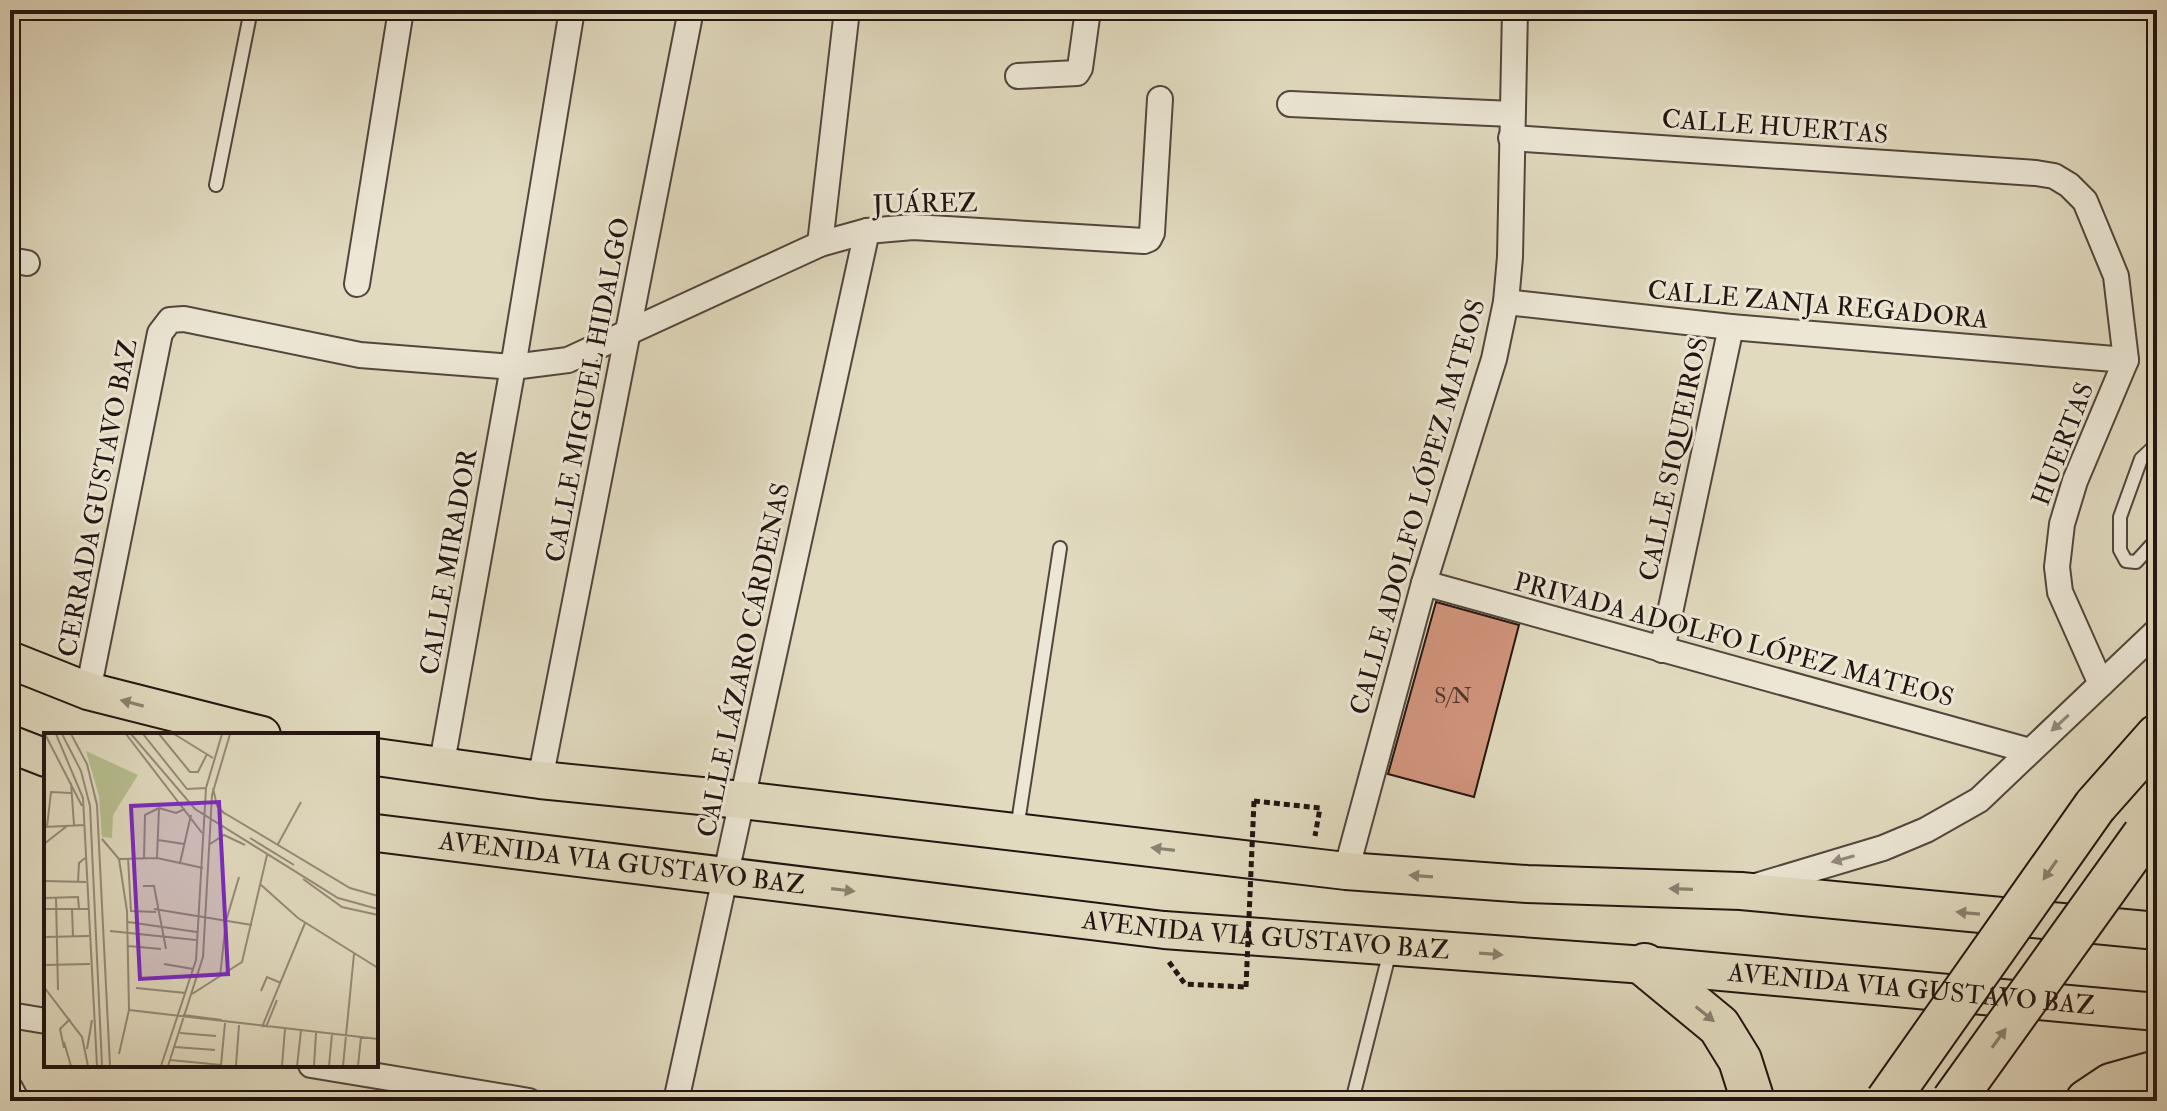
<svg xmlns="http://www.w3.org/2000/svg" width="2167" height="1111" font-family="'IM FELL Double Pica',serif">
<rect width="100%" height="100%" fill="#e1dabf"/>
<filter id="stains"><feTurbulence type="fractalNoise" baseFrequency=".0025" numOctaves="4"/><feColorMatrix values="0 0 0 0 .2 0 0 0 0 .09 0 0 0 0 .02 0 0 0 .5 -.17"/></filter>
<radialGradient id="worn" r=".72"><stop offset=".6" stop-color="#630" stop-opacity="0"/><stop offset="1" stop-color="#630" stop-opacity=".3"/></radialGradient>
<polygon fill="#d3967e" stroke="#221410" stroke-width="2" points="1436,602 1519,625 1474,797 1388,774"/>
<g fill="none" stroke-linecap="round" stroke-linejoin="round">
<g stroke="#52463c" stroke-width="16">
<g id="lane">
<polyline points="216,185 251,10"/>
<polyline points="2157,444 2141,459 2120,517 2120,550 2126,561 2136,562 2157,539"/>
<polyline points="1017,829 1060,548"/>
<polyline points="1352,1101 1390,951"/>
</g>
</g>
<g stroke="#52463c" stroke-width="28">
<g id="street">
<polyline points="1018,76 1077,73 1080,68 1088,10"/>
<polyline points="1290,104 1512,114"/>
<polyline points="1511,138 2036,173 2054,176 2069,185 2085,201 2116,276 2126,360 2075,481 2062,524 2057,567 2060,592 2101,684"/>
<polyline points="820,244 847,10"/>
<polyline points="10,260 27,263"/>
<polyline points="357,284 401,10"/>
<polyline points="1506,302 1731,327 2126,360"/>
<polyline points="1424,583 2030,751"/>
<polyline points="1662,650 1731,327"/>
<polyline points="88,691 160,333 170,320 184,319 360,355 513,367 568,360 820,244 867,231 913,227 1144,241 1149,239 1152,233 1160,99"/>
<polyline points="441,768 513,367 572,10"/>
<polyline points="540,780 691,10"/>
<polyline points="1346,871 1424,583 1494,359 1506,302 1510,257 1515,10"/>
<polyline points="1756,886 1883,848 1926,830 1979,800 2157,631"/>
<polyline points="10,1015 46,1021"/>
<polyline points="311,1065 529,1101"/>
<polyline points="10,1088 17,1101"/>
<polyline points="676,1101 867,231"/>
</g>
</g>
<g stroke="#221410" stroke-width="40">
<g id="primary">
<polyline points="10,660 88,691 262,735"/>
<polyline points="10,744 46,758"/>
<polyline points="376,757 540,780 742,800 1346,871 1527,884 1741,891 2157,931"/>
<path id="s1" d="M376,833L1164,930L1645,965L2157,1012"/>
</g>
</g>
<g stroke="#221410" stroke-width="46">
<g id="highway">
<polyline points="2095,806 2157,736"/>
<polyline points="1645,965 1719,1026 1740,1060 1753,1101"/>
<polyline points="2087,1101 2111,1085 2157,1072"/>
</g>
</g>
<g stroke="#221410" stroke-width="5" stroke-dasharray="6 4" stroke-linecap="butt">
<polyline points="1254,801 1320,808 1315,836"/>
<polyline points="1169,962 1185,984 1246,987"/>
</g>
<use href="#lane" stroke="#ece7d5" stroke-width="12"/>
<use href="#street" stroke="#ece7d5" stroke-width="24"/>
<use href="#primary" stroke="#e1dabf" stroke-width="36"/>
<use href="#highway" stroke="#e1dabf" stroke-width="42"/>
<g stroke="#221410" stroke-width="46" stroke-linecap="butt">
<g id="highway-bridge">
<polyline points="1887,1101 2095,806"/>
<polyline points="1953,1101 2144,835"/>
</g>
</g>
<polyline stroke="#221410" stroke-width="5" stroke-dasharray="6 4" stroke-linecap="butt" points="1246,987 1254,801"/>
<use href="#highway-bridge" stroke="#e1dabf" stroke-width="42"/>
</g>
<defs><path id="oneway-solid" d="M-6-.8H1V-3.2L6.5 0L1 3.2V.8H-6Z" transform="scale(2)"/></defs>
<g fill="#8b8170">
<use href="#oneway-solid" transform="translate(132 703) rotate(-165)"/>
<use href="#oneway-solid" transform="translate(1163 849) rotate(-173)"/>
<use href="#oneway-solid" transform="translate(2050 870) rotate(125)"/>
<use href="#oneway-solid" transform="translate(1421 876) rotate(-176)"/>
<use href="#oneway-solid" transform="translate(1681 889) rotate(-178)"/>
<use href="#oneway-solid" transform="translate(843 890) rotate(7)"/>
<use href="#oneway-solid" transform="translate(1968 913) rotate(-175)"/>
<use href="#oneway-solid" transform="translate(1491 954) rotate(4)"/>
<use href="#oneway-solid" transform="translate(1705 1014) rotate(39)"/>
<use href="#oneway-solid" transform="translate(1999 1038) rotate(-54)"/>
</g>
<g fill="#91887c">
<use href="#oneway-solid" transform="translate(2060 723) rotate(137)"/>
<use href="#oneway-solid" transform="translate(1843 859) rotate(164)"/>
</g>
<g text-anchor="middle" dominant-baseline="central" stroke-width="6" stroke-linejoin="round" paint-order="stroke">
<g font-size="22" fill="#4e342c">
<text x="1453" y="696">S/N</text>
</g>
<g font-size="26" fill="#221410" stroke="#ece7d5">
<text transform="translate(1775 127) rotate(4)">CALLE HUERTAS</text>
<text transform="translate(925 204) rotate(-1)">JUÁREZ</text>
<text transform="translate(1818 305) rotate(5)">CALLE ZANJA REGADORA</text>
<text transform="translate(588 390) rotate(-79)">CALLE MIGUEL HIDALGO</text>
<text transform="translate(2063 444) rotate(-69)">HUERTAS</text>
<text transform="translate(1674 459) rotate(-78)">CALLE SIQUEIROS</text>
<text transform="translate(98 498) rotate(-79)">CERRADA GUSTAVO BAZ</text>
<text transform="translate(1418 507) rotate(-74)">CALLE ADOLFO LÓPEZ MATEOS</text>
<text transform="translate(449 562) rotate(-80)">CALLE MIRADOR</text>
<text transform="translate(1734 640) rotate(15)">PRIVADA ADOLFO LÓPEZ MATEOS</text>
<text transform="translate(744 660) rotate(-78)">CALLE LÁZARO CÁRDENAS</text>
<text stroke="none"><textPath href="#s1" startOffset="248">AVENIDA VIA GUSTAVO BAZ</textPath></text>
<text stroke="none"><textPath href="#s1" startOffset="896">AVENIDA VIA GUSTAVO BAZ</textPath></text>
<text stroke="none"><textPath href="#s1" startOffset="1544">AVENIDA VIA GUSTAVO BAZ</textPath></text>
</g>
</g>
<g transform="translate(44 733)">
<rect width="334" height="334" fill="#e1dabf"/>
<path d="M42,18L94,42L69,82L68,105L58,104L55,63Z" fill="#b7be8f"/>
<path fill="none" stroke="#958b79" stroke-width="2" d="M1,1L38,73M12,1L39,65L53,333M18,1L37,38L46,73L58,333M27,1L43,31L53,72L66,333M82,1L158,100M87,1L151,76L294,165L334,176M99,1L143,56L162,55M115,1L146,39H154L163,21M130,1L169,25M27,50L30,92M169,55L173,73L181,81M115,75L132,80L141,76M177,78L306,155L334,163M0,94L41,92M3,94L7,59L27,60M206,105L250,132M58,106L75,126L83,178L85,277L75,321M114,107L140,111M0,111L23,93M166,111L180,102L201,112M234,111L257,69M84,125L87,178L112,179M100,125L101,82L115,75M113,125L115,75M75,126L113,125L159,135M136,130L147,82M259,146L298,174L334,182M0,148L42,149M34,149L35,130L41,125M216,151L254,185L334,235M99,153H110L122,216M0,165L34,164L35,176M12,165L14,257M0,176H44M28,176L29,204M110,176L208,192M84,189L153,199M66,198L152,207M0,204L45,203M84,213L117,216M120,231L149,236M0,232L46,231M176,244L182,188L195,144M0,254L38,304L44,333M92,255L142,260M217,258L223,244L237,250M148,261L198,229L223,122M85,277L334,306M139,282L178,287M218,294L261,190M222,294L233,267M136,300L172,303M20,309L27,333M131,314L171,317M20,315L16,296L26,286M43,316L48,287M126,327L177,332L181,290M192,332L195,292M117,333L152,227L162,55L178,1M124,333L159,224L168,62L186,1M238,333L241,296M253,333L257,298M270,333L272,300M285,333L288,301M299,333L310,221M314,333L317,304"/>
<path fill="#7b2cbf" fill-opacity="0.15" stroke="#7b2cbf" stroke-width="4" d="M175,69L184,241L96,246L87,73Z"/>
<rect width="334" height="334" fill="none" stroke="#221410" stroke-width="4"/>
</g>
<rect width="2167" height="1111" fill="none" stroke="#e1dabf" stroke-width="40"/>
<rect x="12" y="12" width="2143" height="1087" fill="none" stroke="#221410" stroke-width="4"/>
<rect x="20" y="20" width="2127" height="1071" fill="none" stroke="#221410" stroke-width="2"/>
<rect width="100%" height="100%" filter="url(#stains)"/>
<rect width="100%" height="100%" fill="url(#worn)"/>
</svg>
